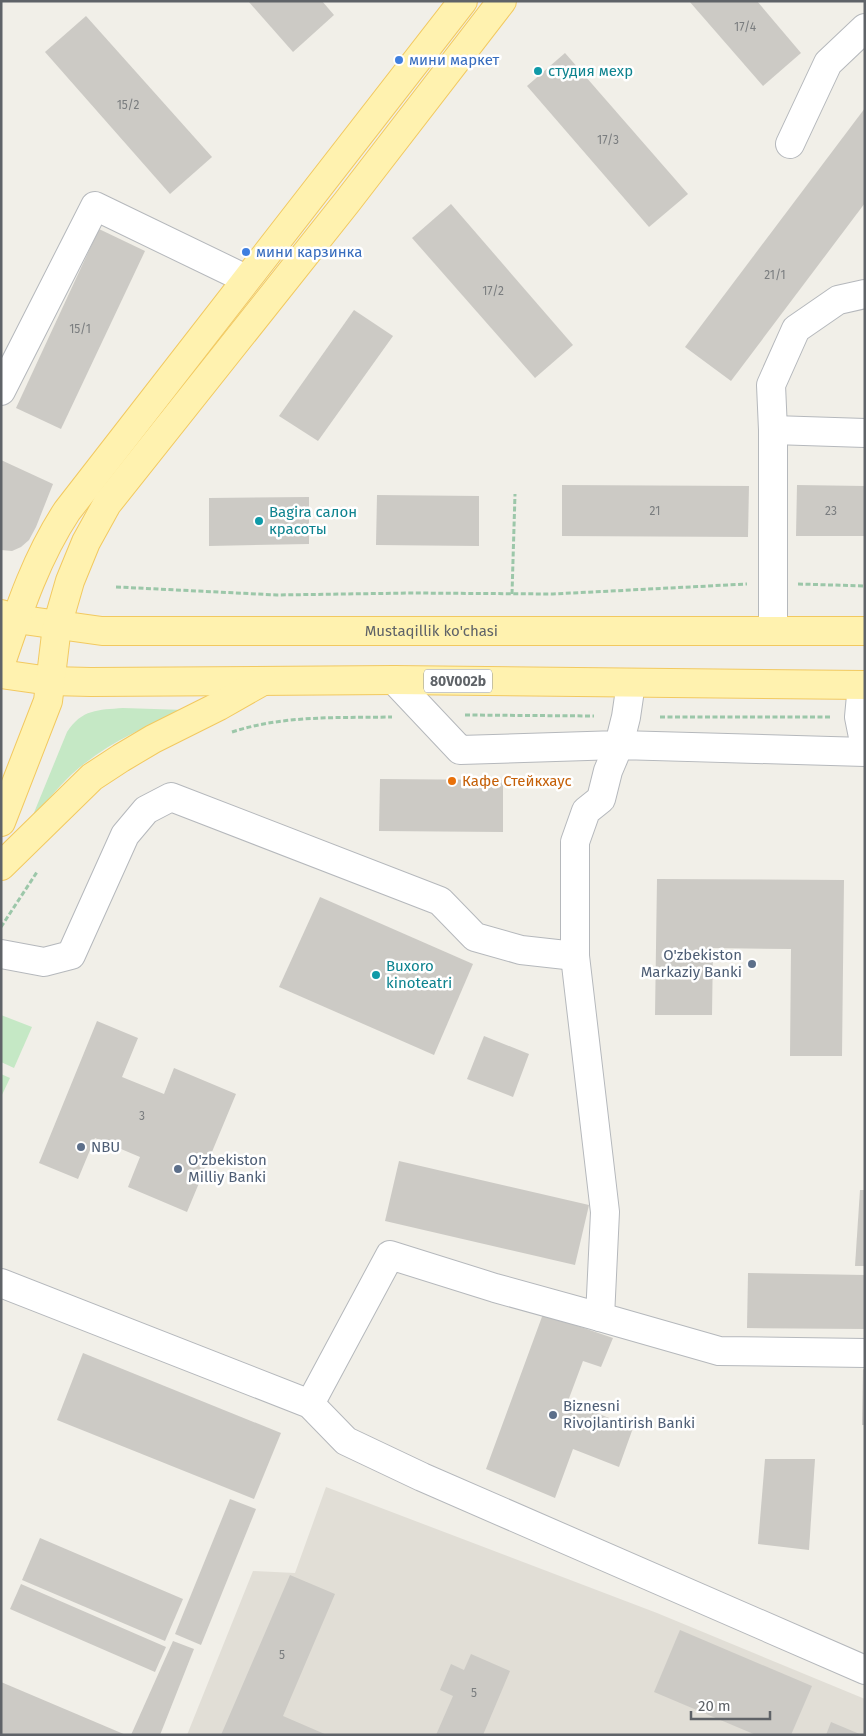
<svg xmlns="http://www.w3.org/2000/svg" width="866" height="1736" font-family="'Fira Sans',sans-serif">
<rect width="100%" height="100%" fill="#f1efe8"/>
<polygon fill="#e1ded6" points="326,1487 657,1613 865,1699 865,1735 187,1735 253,1571 295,1573"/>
<g fill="#c5e8c5">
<path d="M123,708L185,710C144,727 105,744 72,774C57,788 44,805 31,820L67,732C82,709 98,710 123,708Z"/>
<polygon points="1,1015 32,1027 14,1068 1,1062"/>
<polygon points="1,1074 10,1078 1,1097"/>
</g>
<g fill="#cccac5">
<polygon points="248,1 322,1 334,15 293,52"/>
<polygon points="689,1 757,1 801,53 763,86"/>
<polygon points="86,16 212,157 170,194 45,52"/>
<polygon points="565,53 688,194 649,227 527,86"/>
<polygon points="865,108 865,203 731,381 685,347"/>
<polygon points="451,204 573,345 535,378 412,238"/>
<polygon points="99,229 145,251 61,429 16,408"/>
<polygon points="354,310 393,336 318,441 279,416"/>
<polygon points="1,460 53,484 36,527 29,540 21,547 12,551 1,550"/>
<polygon points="562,485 749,486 748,537 562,536"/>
<polygon points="797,485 865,486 865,536 796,536"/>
<polygon points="377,495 479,496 479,546 376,545"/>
<polygon points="309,497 309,544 209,546 209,498"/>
<polygon points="380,779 503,780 503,832 379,831"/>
<polygon points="657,879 844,880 842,1056 790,1056 791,949 713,948 712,1015 655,1015"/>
<polygon points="320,897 473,964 434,1055 279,987"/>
<polygon points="97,1021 138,1038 122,1077 164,1094 174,1068 236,1094 187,1212 128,1187 140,1157 95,1138 78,1179 39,1163"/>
<polygon points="484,1036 529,1054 513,1097 467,1079"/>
<polygon points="399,1161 589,1205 575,1265 385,1221"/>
<polygon points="860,1190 865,1190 865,1266 855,1266"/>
<polygon points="748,1273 865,1275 865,1329 747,1328"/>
<polygon points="543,1314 613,1338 601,1367 583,1361 568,1401 633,1428 619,1467 573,1449 555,1498 486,1469"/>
<polygon points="83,1353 281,1433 254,1499 57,1420"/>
<polygon points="863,1369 865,1370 865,1425 862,1425"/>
<polygon points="765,1459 815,1459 809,1550 758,1544"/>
<polygon points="230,1499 256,1509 201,1645 175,1634"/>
<polygon points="40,1538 183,1599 165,1641 22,1580"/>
<polygon points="290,1575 335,1594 283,1716 327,1735 221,1735"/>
<polygon points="21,1584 166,1647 155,1672 10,1609"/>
<polygon points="680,1630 812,1686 791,1735 756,1735 654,1692"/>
<polygon points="173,1641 194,1649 160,1735 131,1735"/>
<polygon points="471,1654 510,1671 483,1735 436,1735 453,1696 440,1690 451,1664 464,1670"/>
<polygon points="1,1682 126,1735 1,1735"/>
<polygon points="831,1722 862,1735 826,1735"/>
</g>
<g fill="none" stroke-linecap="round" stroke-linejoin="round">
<g stroke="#b5b8bc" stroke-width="30">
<g id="minor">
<polyline points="790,144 828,63 865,28"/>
<polyline points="1,391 95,206 246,279"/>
<polyline points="773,430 865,433"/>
<polyline points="773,631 773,430 771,385 796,329 838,300 865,294"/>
<polyline points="394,680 460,750 619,745 626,717 631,683"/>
<polyline points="862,685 859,717 865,747"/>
<polyline points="1,954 44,962 71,955 125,835 146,810 171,797 440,901 475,937 521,950 575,956"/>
<polyline points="1,1283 310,1404 346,1441 422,1477 865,1670"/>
<polyline points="600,1317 719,1351 865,1353"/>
<polyline points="310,1404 390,1255 495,1288 600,1317 605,1212 575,956 575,842 586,811 601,799 608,771 619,745 865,752"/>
</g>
</g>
<g stroke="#f2c960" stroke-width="30">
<g id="major">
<path id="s1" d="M1,614L16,619L102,631H865"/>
<path d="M1,663C19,610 36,558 67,511L463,1"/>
<polyline points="1,674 50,681 91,682 394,680 865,685"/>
<polyline points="1,822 48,701 57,626 70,581 86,542 107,504 347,202 502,1"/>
<polyline points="1,866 92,777 121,758 153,739 219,706 263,681"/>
</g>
</g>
<g stroke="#9cc7a9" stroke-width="3" stroke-dasharray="5 2.5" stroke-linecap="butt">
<polyline points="1,569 2,569"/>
<polyline points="798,584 865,586"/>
<polyline points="116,587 277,595 411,593 553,594 747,584"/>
<polyline points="512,594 515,494"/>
<polyline points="465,715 594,716"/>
<polyline points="660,717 832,717"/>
<path d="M232,732C284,715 337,718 392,717"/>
<polyline points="1,927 37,872"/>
</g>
<use href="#minor" stroke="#fff" stroke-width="28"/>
<use href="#major" stroke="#fff2af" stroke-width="28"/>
</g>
<g fill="#3f7fe0" stroke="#fff" stroke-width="2">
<circle cx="399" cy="60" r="5"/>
<circle cx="246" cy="252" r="5"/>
</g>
<g fill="#0f9aa8" stroke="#fff" stroke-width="2">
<circle cx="538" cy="71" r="5"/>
<circle cx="259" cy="521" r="5"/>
<circle cx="376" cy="975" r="5"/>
</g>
<circle fill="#e8710a" stroke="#fff" stroke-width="2" cx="452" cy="781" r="5"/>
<g fill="#5c6f8a" stroke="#fff" stroke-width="2">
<circle cx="752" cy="964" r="5"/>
<circle cx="81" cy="1147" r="5"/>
<circle cx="178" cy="1169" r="5"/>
<circle cx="553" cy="1415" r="5"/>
</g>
<g text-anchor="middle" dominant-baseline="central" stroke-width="5" stroke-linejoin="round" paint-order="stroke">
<g font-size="12" fill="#7a7d7f">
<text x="745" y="27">17/4</text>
<text x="128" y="105">15/2</text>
<text x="608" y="140">17/3</text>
<text x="775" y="275">21/1</text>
<text x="493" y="291">17/2</text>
<text x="80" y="329">15/1</text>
<text x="655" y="511">21</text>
<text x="831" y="511">23</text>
<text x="142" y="1116">3</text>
<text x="282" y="1655">5</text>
<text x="474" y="1693">5</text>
</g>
<rect fill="#fff" stroke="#8f9295" stroke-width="1" x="424" y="669.5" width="68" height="23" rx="4"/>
<g font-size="14" font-weight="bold" fill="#5f6368">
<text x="458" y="681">80V002b</text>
</g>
<g font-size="15" fill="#366cbe" stroke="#fff" text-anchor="start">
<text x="409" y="60">мини маркет</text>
<text x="256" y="252">мини карзинка</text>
</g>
<g font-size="15" fill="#0d838f" stroke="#fff" text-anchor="start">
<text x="548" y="71">студия мехр</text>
<text x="269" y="512">Bagira салон<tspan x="269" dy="17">красоты</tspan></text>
<text x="386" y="966">Buxoro<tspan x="386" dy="17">kinoteatri</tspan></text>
</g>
<g font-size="15" fill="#5f6368" stroke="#fff">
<text stroke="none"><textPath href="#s1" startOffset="432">Mustaqillik ko'chasi</textPath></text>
</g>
<g font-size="15" fill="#c56008" stroke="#fff" text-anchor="start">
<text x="462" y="781">Кафе Стейкхаус</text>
</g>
<g font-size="15" fill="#4e5e75" stroke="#fff" text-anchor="start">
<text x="742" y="955" text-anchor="end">O'zbekiston<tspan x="742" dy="17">Markaziy Banki</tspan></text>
<text x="91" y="1147">NBU</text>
<text x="188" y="1160">O'zbekiston<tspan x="188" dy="17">Milliy Banki</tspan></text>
<text x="563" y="1406">Biznesni<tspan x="563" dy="17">Rivojlantirish Banki</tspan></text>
</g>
</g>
<rect width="866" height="1736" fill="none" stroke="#5f6368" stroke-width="5"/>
<path d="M691 1711v8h79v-8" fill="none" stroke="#5f6368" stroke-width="2.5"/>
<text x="698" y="1711" font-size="15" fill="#5f6368" stroke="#ffffff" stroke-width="4" paint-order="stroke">20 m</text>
</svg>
